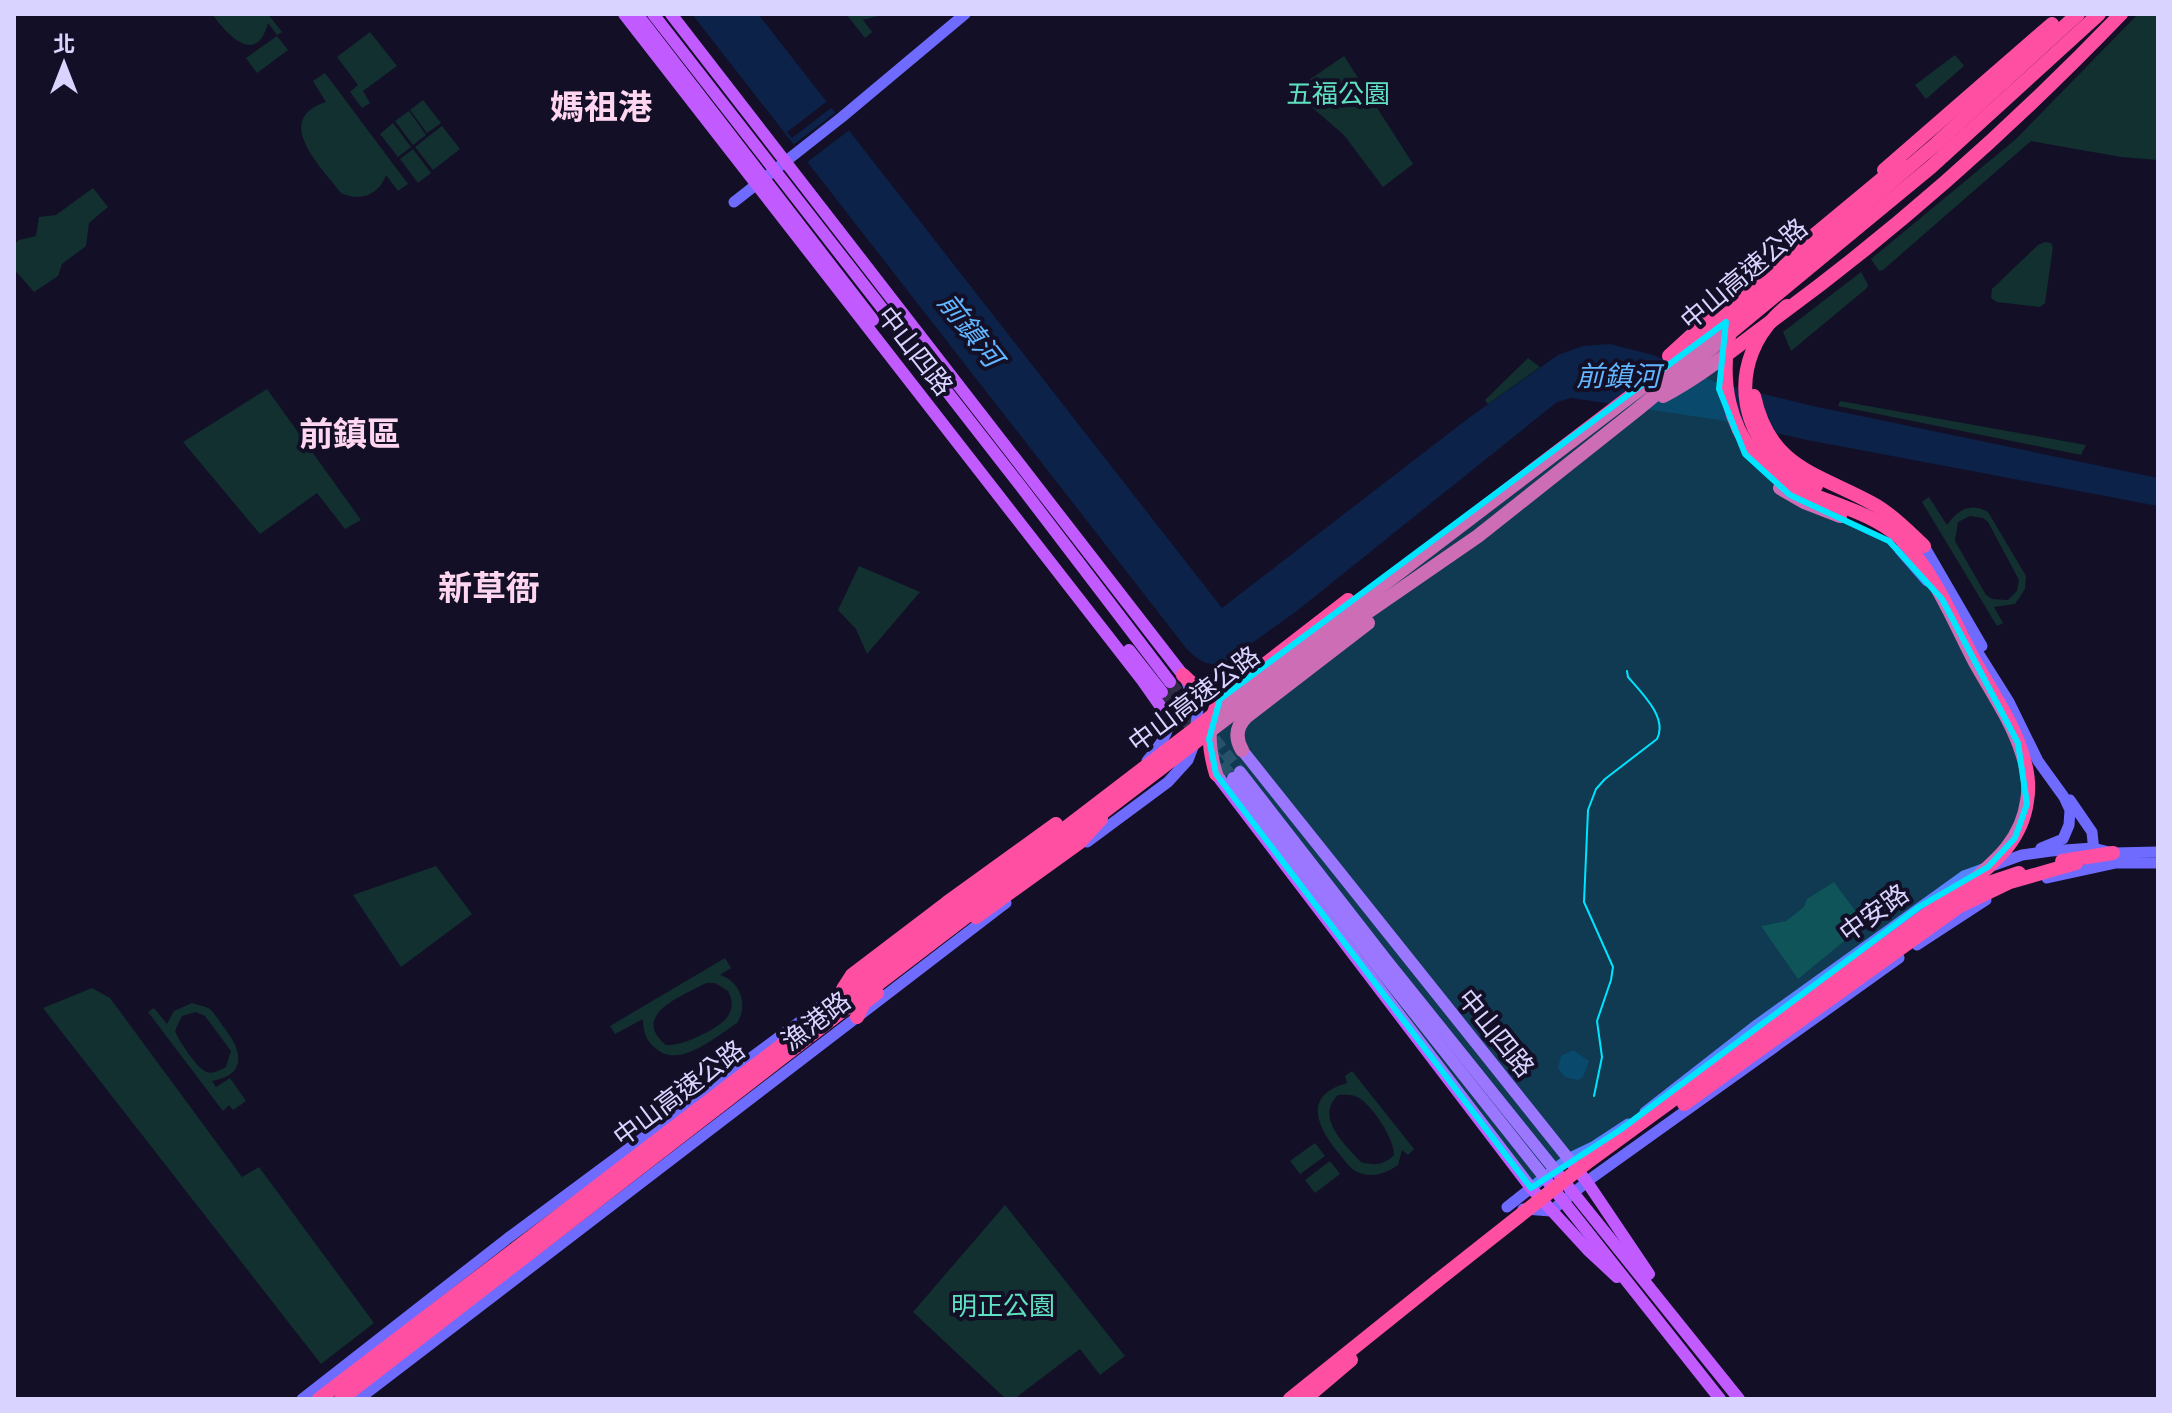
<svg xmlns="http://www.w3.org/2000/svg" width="2172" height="1413" font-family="Poppins,'Noto Sans TC',sans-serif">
<rect width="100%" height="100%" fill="#130f26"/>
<g fill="#12302f" fill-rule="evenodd">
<path d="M212,14H268L282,32L277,35L268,23C256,68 226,33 212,14Z"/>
<polygon points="846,14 885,14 863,20 872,32 865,38"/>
<polygon points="2138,14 2158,14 2158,160 2121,157 2031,141 1883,270 1879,271 1871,259 2016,139"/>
<polygon points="370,32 397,66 363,91 370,103 362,108 350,92 358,85 337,57"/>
<polygon points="277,36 288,50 257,73 246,58"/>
<polygon points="1955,55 1964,66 1926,99 1915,85"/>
<polygon points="1344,56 1413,164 1383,187 1344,135 1293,91"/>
<path d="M325,73L408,184L398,191L386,175C379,195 360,202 341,193C322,167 271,120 326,102L313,81Z"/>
<polygon points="423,100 441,123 427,133 410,110"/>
<polygon points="409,111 426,135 413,145 395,121"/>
<polygon points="393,123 411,147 398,157 380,134"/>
<polygon points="442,126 460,149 433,170 415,147"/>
<polygon points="413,149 431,173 418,183 400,159"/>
<polygon points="93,188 108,207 89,223 86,246 62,264 58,276 34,292 14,269 14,244 19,240 36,236 39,217 56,215"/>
<polygon points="2045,242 2051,243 2053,247 2045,303 2040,307 1997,302 1991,298 1992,289 2038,245"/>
<polygon points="1861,272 1868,285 1867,288 1791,351 1783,332"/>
<polygon points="1528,358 1540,367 1488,404 1485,400"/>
<polygon points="267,389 361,520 345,529 317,493 260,534 183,442"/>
<polygon points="1840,401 2086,445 2081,455 1838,406"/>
<path d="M1929,497L1947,525C1958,510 1970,502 1988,512L2026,576L2025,589L2015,604L1994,607L2003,623L1997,626L1922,502ZM1970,516L1983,518L1988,522L2019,580L2017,591L2008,600L1992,599L1986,595L1955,541L1958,522Z"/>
<polygon points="859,566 920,592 867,654 856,629 838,610"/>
<polygon points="436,866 472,914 401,967 353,895"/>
<polygon points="1834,882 1865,924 1798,979 1761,926 1786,921 1804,907 1807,899"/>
<path d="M725,958L731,968L720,975C740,981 749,1005 737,1023C715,1037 678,1071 654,1047C645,1039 643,1030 643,1019L615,1034L610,1026ZM706,983H715L728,991C732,999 734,1007 728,1016C721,1028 681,1047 666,1045C629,1015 684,995 706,983Z"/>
<polygon points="92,988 110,998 242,1177 259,1167 374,1323 321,1364 43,1008"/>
<path d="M192,1003C197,1005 205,1006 210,1009C214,1013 219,1020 222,1025C241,1048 250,1074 212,1081L216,1087L230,1078L246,1101L233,1110L229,1105L223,1111L148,1012L154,1008L167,1024L174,1011ZM196,1012L205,1016L231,1051L226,1067C220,1070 214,1074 207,1072C197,1069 179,1041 175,1031L182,1016Z"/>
<path d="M1352,1071L1414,1149L1408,1155L1402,1150L1398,1165C1388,1172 1377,1177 1363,1174C1351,1172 1344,1159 1336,1150C1315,1122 1305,1095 1347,1083L1345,1076ZM1338,1095C1344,1095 1351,1094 1357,1097C1371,1103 1395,1140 1394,1155C1384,1165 1374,1166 1361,1162C1344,1144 1315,1117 1338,1095Z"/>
<polygon points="1315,1143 1325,1156 1300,1174 1290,1161"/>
<polygon points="1330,1161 1340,1174 1315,1193 1305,1180"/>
<polygon points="1005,1205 1125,1356 1100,1375 1080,1349 1014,1399 1006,1399 913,1312"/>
</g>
<g fill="#0c2248">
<path d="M692,14H758L1222,608L1470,417L1558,355L1583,346L1610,344L1653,355L1718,383L1813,406L2158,478V506L1807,440L1719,420L1571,398L1557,402L1298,610L1223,664C1205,666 1198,660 1186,648Z"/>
<polygon points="1573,1050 1589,1061 1583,1077 1578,1080 1565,1077 1558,1068 1561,1056"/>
</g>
<g fill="#130f26">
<polygon points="830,99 835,105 792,138 787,132"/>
<polygon points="839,110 852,128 806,163 793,145"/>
</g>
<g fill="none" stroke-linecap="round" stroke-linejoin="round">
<g stroke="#312d47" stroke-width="12" stroke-dasharray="12 6" stroke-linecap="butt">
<polyline points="1170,682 1240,772"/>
<polyline points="1162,692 1198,735"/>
<polyline points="1210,750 1233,778"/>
</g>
<g stroke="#6f6bff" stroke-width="11">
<polyline points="734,202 842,117 965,14"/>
<polyline points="1924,546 1982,646"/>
<polyline points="1900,550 1927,581"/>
<polyline points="1970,640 2009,702 2038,761 2064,797 2070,810 2069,825 2063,839 2041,848"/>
<path d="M1147,761C1156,750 1172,732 1168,717"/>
<polyline points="2070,800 2092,832 2094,852"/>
<polyline points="1087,842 1168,782 1188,760 1193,747 1198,710 1186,680"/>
<polyline points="2047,878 2116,863 2158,863"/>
<polyline points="1917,945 1986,900"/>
<polyline points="1645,1112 1754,1027 1964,876 2022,855 2051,851 2093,848 2113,853 2158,852"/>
<polyline points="1507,1207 1568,1159 1593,1147 1628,1124"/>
<polyline points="1523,1209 1551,1211 1593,1177 1899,958"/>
<polyline points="302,1399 508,1238 829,1000"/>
<polyline points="359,1399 1006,903"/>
</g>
<g stroke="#c25bff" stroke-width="12">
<polyline points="624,14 1142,680 1168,717"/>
<polyline points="637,14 873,320"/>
<polyline points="653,14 1019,484 1170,682"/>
<polyline points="671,14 1183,675"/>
<polyline points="1129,650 1162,692"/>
<polyline points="1242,750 1587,1182 1649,1274"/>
<polyline points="1240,772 1387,961 1739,1399"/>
<polyline points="1216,774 1531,1188 1588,1250 1617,1277"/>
<polyline points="1233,778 1381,971 1720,1399"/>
</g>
<g stroke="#ff4fa3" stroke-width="14">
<polyline points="1884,170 2052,24"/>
<polyline points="1669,356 1748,284"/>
<path d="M1663,396C1703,375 1737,346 1773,320C1898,229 2014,125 2121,14"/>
<polyline points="1341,617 1712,334 1936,144 2078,14"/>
<polyline points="1349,625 1478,536 1638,409 1931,167 2099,14"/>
<path d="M1183,675C1197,689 1209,700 1229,690"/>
<path d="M1242,750C1235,738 1236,727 1246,717L1368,623"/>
<path d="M1216,774C1208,747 1206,724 1220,699L1348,600"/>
<polyline points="2062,861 2113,853"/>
<polyline points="1959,893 2019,873"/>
<polyline points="976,917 1080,842 1101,819"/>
<polyline points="843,989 852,975 948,902"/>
<polyline points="857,1017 864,1003 877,993"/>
<polyline points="319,1399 829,1009"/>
<polyline points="341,1399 832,1019"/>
<polyline points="1290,1399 1437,1281"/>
<polyline points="1305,1399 1351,1360"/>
</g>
<path stroke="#00e5ff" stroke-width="2" d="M1594,1096L1602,1057L1597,1021L1611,980L1613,967L1584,902L1588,810L1596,789L1605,779L1657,739C1668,718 1642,693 1628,677L1627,671"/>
<g stroke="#ff4fa3" stroke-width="14">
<path d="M1787,306C1719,361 1738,453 1816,486"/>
<path d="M1754,396C1770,471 1822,474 1877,506C1895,517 1909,532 1924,546"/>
<polyline points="1780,488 1804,502 1840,516"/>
<polyline points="948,902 1056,824"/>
<polyline points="829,1009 1341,617"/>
<polyline points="832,1019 1349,625"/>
<polyline points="1684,1104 1958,907 2010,882 2076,863"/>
<path d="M1437,1281L1589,1161L1970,883C1997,860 2022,839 2027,801C2030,785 2027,768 2022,753C2012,721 1991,691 1975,662C1953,620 1934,571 1900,538C1872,512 1830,504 1797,488C1722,450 1710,364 1743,294L1900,164"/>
</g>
</g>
<path fill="#00e5ff" fill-opacity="0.2" stroke="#00e5ff" stroke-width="6" stroke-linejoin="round" d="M1726,322L1719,389L1745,454L1790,495L1889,541L1942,599L2018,743L2027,804L2015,838L1988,867L1919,907L1620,1130L1531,1188L1216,774L1209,739L1220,699Z"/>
<g text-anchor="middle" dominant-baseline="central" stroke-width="8" stroke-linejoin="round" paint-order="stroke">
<g font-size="26" fill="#5fe0c0" stroke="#130f26">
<text x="1338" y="94">五福公園</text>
<text x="1003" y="1306">明正公園</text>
</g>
<g font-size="26" fill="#d9d4ff" stroke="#130f26">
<text transform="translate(1744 274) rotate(-40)">中山高速公路</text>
<text transform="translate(915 351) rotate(52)">中山四路</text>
<text transform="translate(1194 699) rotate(-37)">中山高速公路</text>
<text transform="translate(1874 913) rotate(-36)">中安路</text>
<text transform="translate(816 1021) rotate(-37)">漁港路</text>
<text transform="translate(1496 1033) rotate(51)">中山四路</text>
<text transform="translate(679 1093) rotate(-37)">中山高速公路</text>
</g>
<g font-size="28" font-style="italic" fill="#62b6ff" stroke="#130f26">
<text transform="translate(970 330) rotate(52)">前鎮河</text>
<text x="1618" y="376">前鎮河</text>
</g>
<g font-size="34" font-weight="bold" fill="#ffd6f0" stroke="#130f26">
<text x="601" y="107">媽祖港</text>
<text x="350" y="434">前鎮區</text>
<text x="489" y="588">新草衙</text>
</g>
</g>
<rect width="2172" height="1413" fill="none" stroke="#d9d4ff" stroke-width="32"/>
<g transform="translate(64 64)" stroke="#130f26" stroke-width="6" paint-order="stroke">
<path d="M0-6L14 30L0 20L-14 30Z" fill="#d9d4ff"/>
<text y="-12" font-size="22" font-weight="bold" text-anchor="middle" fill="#d9d4ff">北</text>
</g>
</svg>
